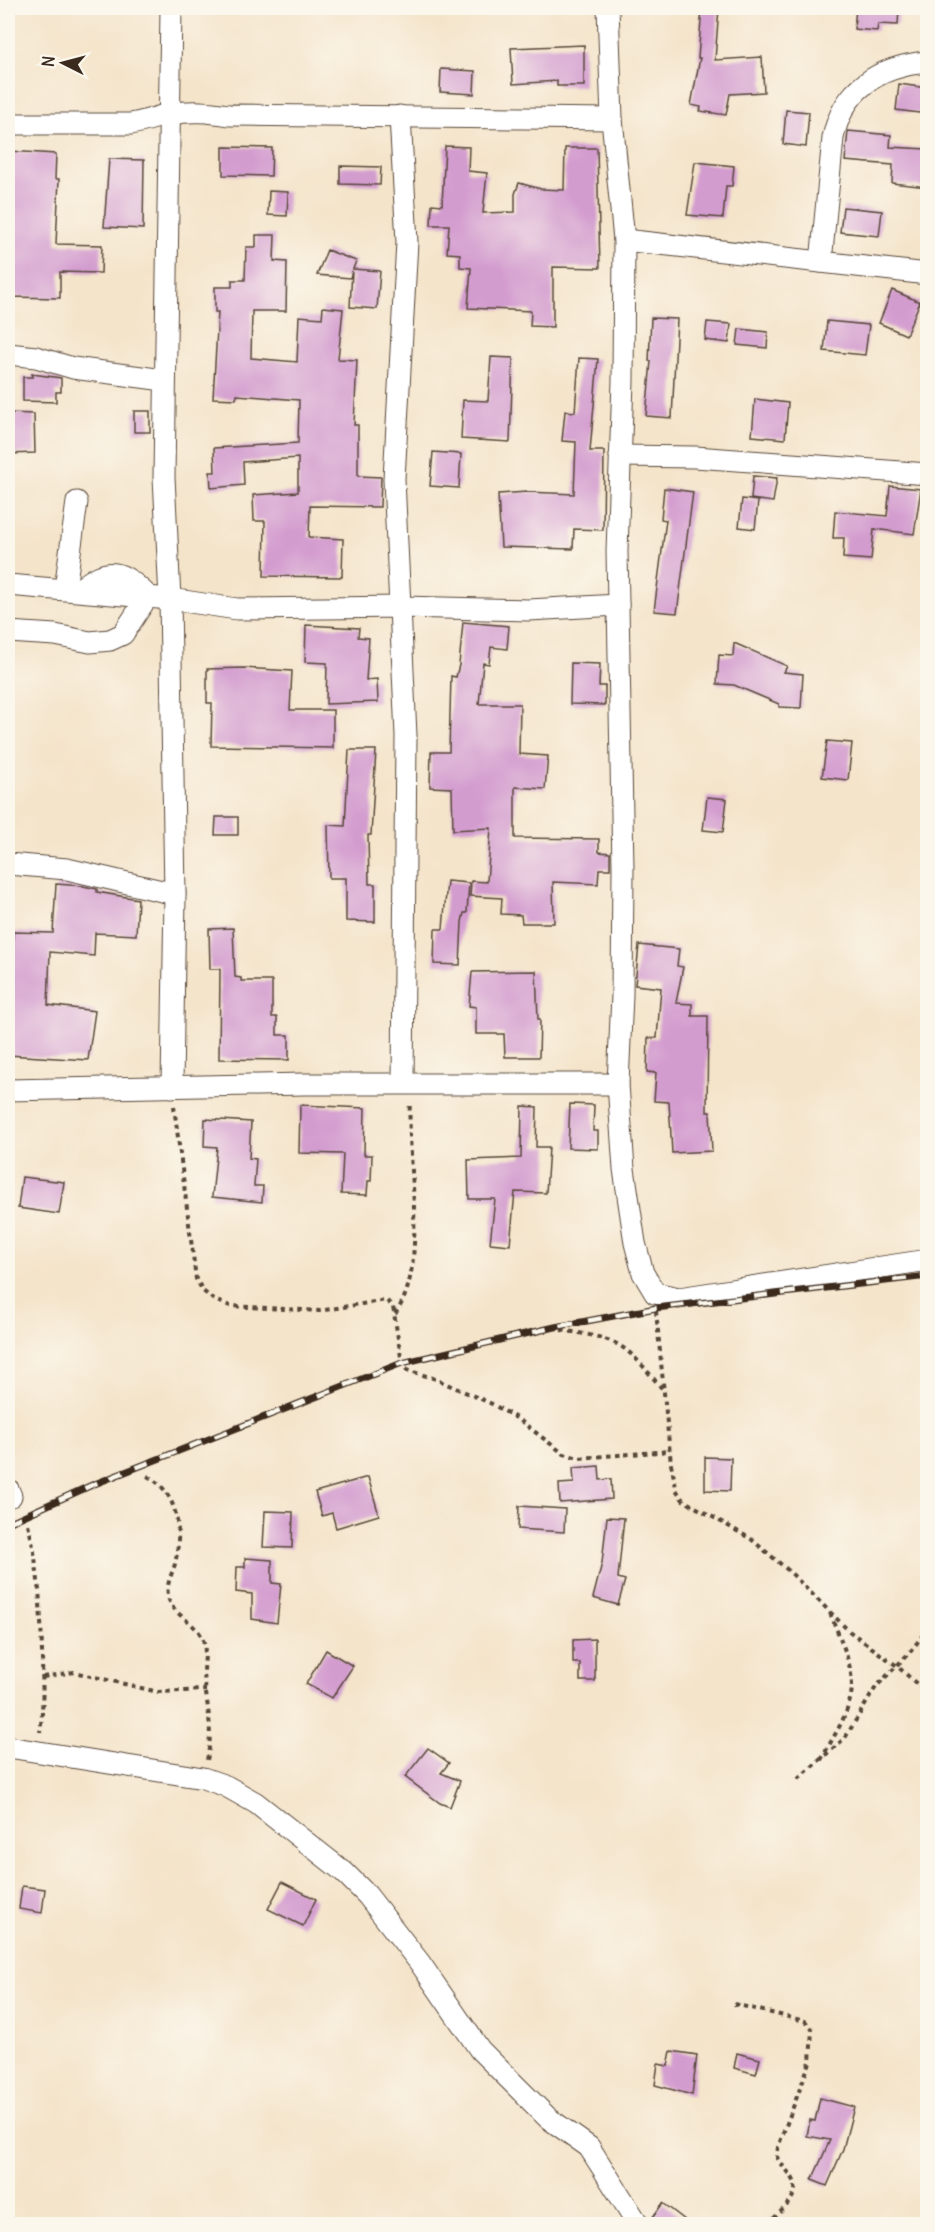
<svg xmlns="http://www.w3.org/2000/svg" width="935" height="2232" font-family="Delius,sans-serif">
<rect width="100%" height="100%" fill="#fbf7ec"/>
<filter id="ink" filterUnits="userSpaceOnUse"><feTurbulence type="fractalNoise" baseFrequency=".0167" numOctaves="2"/><feDisplacementMap in="SourceGraphic" scale="12" xChannelSelector="R" yChannelSelector="G"/><feConvolveMatrix kernelMatrix="1 2 1 2 8 2 1 2 1" color-interpolation-filters="sRGB"/></filter>
<filter id="wash" filterUnits="userSpaceOnUse"><feTurbulence type="fractalNoise" baseFrequency=".008" numOctaves="4" result="noise"/><feDisplacementMap in="SourceGraphic" scale="24" xChannelSelector="R" yChannelSelector="G"/><feGaussianBlur stdDeviation="1.35" result="paint"/><feColorMatrix in="noise" values="0 0 0 0 0 0 0 0 0 0 0 0 0 0 0 0 0 1.4 0 .05"/><feComposite in="paint" operator="in"/></filter>
<g filter="url(#wash)">
<rect width="100%" height="100%" fill="#f4e4ca"/>
<g id="blocks">
<g fill="#d39ccf">
<polygon points="702,8 719,8 715,60 762,57 764,92 730,94 726,115 700,111 701,107 691,105 700,58 698,58"/>
<polygon points="856,8 899,8 898,25 878,24 877,31 854,29"/>
<polygon points="584,45 584,86 557,86 557,81 513,84 511,48"/>
<polygon points="441,69 475,71 474,94 440,92"/>
<polygon points="899,84 927,88 927,114 896,110"/>
<polygon points="786,110 809,112 806,147 783,144"/>
<polygon points="848,131 891,135 890,147 927,149 927,187 892,183 893,165 845,161"/>
<polygon points="445,146 469,147 468,171 487,173 483,213 515,212 515,194 519,183 541,189 564,190 565,148 597,148 600,268 553,267 553,327 530,326 531,311 468,308 471,268 460,267 460,254 447,253 449,225 431,225 432,204 442,205"/>
<polygon points="223,147 272,148 271,176 223,175"/>
<polygon points="8,151 56,154 55,179 59,179 56,244 102,245 101,273 60,272 60,298 8,297"/>
<polygon points="109,159 144,160 143,229 104,227"/>
<polygon points="695,162 734,166 732,186 726,186 723,218 687,215"/>
<polygon points="340,166 381,167 380,185 340,184"/>
<polygon points="269,191 288,192 287,216 268,215"/>
<polygon points="843,207 882,211 879,236 840,232"/>
<polygon points="256,235 275,235 274,261 287,262 286,311 252,311 251,358 297,362 299,316 322,318 323,307 343,309 338,359 357,360 354,425 358,425 358,476 381,477 380,507 310,506 309,537 343,539 342,577 264,576 265,521 254,521 253,495 298,492 298,458 243,462 244,485 211,488 210,472 215,472 214,448 298,443 299,400 237,395 236,399 213,398 218,312 215,312 215,287 232,287 232,280 245,280 246,247 256,247"/>
<polygon points="327,250 356,261 353,269 380,271 377,309 350,307 352,271 350,278 317,275"/>
<polygon points="892,290 920,302 906,335 879,323"/>
<polygon points="651,318 677,319 672,418 646,416 651,361 649,361"/>
<polygon points="827,321 869,325 865,355 824,351"/>
<polygon points="707,322 731,324 729,343 705,340"/>
<polygon points="739,329 768,332 767,348 737,345"/>
<polygon points="491,357 513,358 510,442 461,439 463,400 488,401"/>
<polygon points="579,358 598,359 590,451 604,451 603,530 574,529 573,549 501,547 498,494 527,492 574,494 576,442 562,441 565,411 575,412"/>
<polygon points="32,374 61,378 61,392 56,392 56,402 23,401 23,377 33,377"/>
<polygon points="755,399 788,403 785,439 752,436"/>
<rect x="134" y="411" width="16" height="21"/>
<polygon points="8,413 34,414 35,453 8,454"/>
<polygon points="433,452 461,454 459,488 430,486"/>
<polygon points="753,476 777,478 773,502 751,499"/>
<polygon points="890,486 921,489 914,534 874,529 871,560 843,558 844,538 833,538 835,511 887,516"/>
<polygon points="664,488 693,492 677,613 654,611 666,520 661,519"/>
<polygon points="742,499 758,501 755,529 739,527"/>
<polygon points="463,622 509,626 507,649 491,647 489,664 483,663 479,704 520,704 519,754 548,756 545,789 515,787 515,838 599,839 599,852 610,853 610,869 599,869 598,884 553,882 554,923 522,923 521,915 501,914 502,898 470,896 471,881 487,882 491,828 453,830 452,788 430,787 431,752 449,752 451,676 456,677 459,665"/>
<polygon points="306,625 359,628 358,637 369,638 366,680 377,679 378,702 326,704 327,663 305,662"/>
<polygon points="734,643 787,666 784,672 803,674 801,708 779,707 779,704 734,685 717,684 719,655 733,656"/>
<polygon points="571,663 600,664 599,686 605,686 605,705 570,704"/>
<polygon points="244,668 292,671 290,710 333,710 333,748 211,746 212,703 207,703 207,669"/>
<polygon points="827,741 852,743 848,780 822,777"/>
<polygon points="349,750 376,750 371,835 368,835 369,884 375,884 375,922 346,921 346,878 329,878 328,825 345,826"/>
<polygon points="707,797 727,799 723,832 703,830"/>
<polygon points="216,817 238,817 238,835 215,835"/>
<polygon points="447,881 469,883 467,913 464,913 462,922 460,965 434,964 435,929 443,929"/>
<polygon points="56,884 83,886 97,889 97,892 138,899 136,935 95,933 94,956 50,952 48,1005 95,1011 88,1060 8,1055 8,969 12,969 13,932 53,933"/>
<polygon points="233,928 235,977 241,978 241,981 272,981 272,1017 277,1017 277,1035 289,1035 289,1060 219,1059 220,969 210,969 209,929"/>
<polygon points="639,945 679,949 677,966 683,967 676,1003 692,1004 692,1016 708,1016 707,1112 710,1112 712,1151 672,1153 669,1102 654,1101 656,1073 647,1072 648,1038 657,1038 661,988 635,985"/>
<polygon points="536,971 538,1019 540,1019 539,1057 505,1057 504,1034 476,1034 476,1007 469,1006 472,972"/>
<polygon points="570,1104 594,1105 593,1131 598,1131 598,1149 568,1148"/>
<polygon points="300,1105 365,1108 364,1155 372,1155 371,1181 368,1181 367,1195 341,1194 343,1154 299,1153"/>
<polygon points="522,1106 537,1107 536,1147 549,1147 546,1193 515,1192 510,1245 490,1243 495,1199 469,1199 468,1160 521,1158"/>
<polygon points="205,1119 251,1122 249,1158 256,1159 254,1186 263,1186 262,1202 212,1197 217,1147 204,1146"/>
<polygon points="22,1177 64,1182 59,1214 18,1208"/>
<polygon points="705,1457 731,1458 730,1491 705,1490"/>
<polygon points="599,1466 600,1480 611,1479 612,1499 560,1503 559,1484 574,1483 573,1468"/>
<polygon points="368,1477 379,1515 336,1528 332,1513 322,1516 315,1492"/>
<polygon points="519,1506 565,1509 564,1532 518,1529"/>
<polygon points="265,1511 293,1512 292,1548 263,1547"/>
<polygon points="607,1517 624,1518 618,1578 625,1580 618,1605 593,1598 602,1563"/>
<polygon points="245,1558 272,1560 272,1583 281,1584 277,1623 252,1619 252,1594 236,1592 237,1567 245,1567"/>
<polygon points="595,1639 595,1681 580,1681 580,1663 573,1663 573,1640"/>
<polygon points="326,1650 353,1666 332,1698 306,1684"/>
<polygon points="428,1748 449,1763 441,1773 460,1781 450,1807 440,1803 405,1777"/>
<polygon points="282,1882 316,1899 303,1926 268,1909"/>
<polygon points="22,1886 45,1889 42,1913 19,1909"/>
<polygon points="671,2051 697,2055 692,2095 655,2085 658,2064 668,2066"/>
<polygon points="737,2053 760,2059 756,2074 734,2068"/>
<polygon points="820,2098 854,2107 843,2149 827,2186 812,2180 830,2140 807,2136 810,2120 815,2121"/>
<polygon points="663,2203 690,2224 651,2224 650,2221"/>
</g>
</g>
</g>
<g filter="url(#ink)">
<use href="#blocks" fill-opacity="0" stroke="#574638" stroke-width="1.5"/>
<g fill="none" stroke-linecap="round" stroke-linejoin="round">
<g stroke="#574638" stroke-width="23">
<g id="minor">
<polyline points="171,8 164,477 170,599 175,894 172,1087"/>
<polyline points="608,8 612,119 624,240 623,381 617,551 623,868 622,995 618,1084 624,1169 635,1243 643,1273 655,1293 679,1298 928,1260"/>
<polyline points="400,116 407,242 394,479 406,735 403,1083"/>
<path d="M8,124H130C145,122 158,116 172,114C191,110 209,112 229,115L612,119"/>
<polyline points="624,240 928,274"/>
<path d="M821,262L833,138C843,89 879,66 928,62"/>
<polyline points="8,354 36,357 73,368 164,380"/>
<polyline points="620,456 695,457 928,474"/>
<polyline points="8,585 170,599 237,609 401,607 529,610 618,605"/>
<polyline points="65,589 77,502"/>
<path d="M8,632L55,635L90,642L110,640L123,634L148,596C122,571 109,564 79,590"/>
<polyline points="8,864 67,869 175,894"/>
<polyline points="8,1090 304,1084 618,1084"/>
<polyline points="8,1489 11,1496"/>
<polyline points="8,1747 203,1778 226,1786 256,1803 344,1872 367,1895 420,1963 480,2050 548,2118 589,2147 638,2224"/>
</g>
</g>
<g stroke="#574638" stroke-width="4" stroke-dasharray="4.5 4.5" stroke-linecap="butt">
<polyline points="174,1106 196,1279 203,1291 214,1300 230,1306 319,1311 386,1300 393,1307 402,1363 407,1370 433,1378 490,1403 518,1419 564,1454 579,1458 670,1451"/>
<polyline points="656,1311 671,1464 677,1491 683,1500 751,1539 789,1571 849,1631 897,1666 928,1694"/>
<path d="M395,1314C430,1267 406,1160 410,1102"/>
<path d="M561,1330C625,1340 624,1344 665,1392"/>
<path d="M147,1476C179,1492 182,1532 175,1564C172,1574 166,1584 168,1595C170,1614 194,1621 202,1637C207,1648 204,1662 204,1673C206,1705 214,1727 207,1760"/>
<path d="M28,1524C39,1567 41,1609 42,1653C42,1680 44,1706 40,1732"/>
<polyline points="43,1677 74,1672 158,1692 206,1690"/>
<path d="M821,1760C831,1740 847,1718 851,1695C856,1669 839,1637 830,1613"/>
<polyline points="798,1779 845,1738 876,1687 911,1651 928,1628"/>
<path d="M734,2004L805,2021L812,2029L810,2062L778,2147L777,2157C781,2166 790,2172 794,2181C801,2198 777,2213 769,2224"/>
</g>
<use href="#minor" stroke="#fff" stroke-width="21"/>
<g stroke="#3b2a1e" stroke-width="7">
<polyline id="rail" points="8,1523 92,1485 402,1363 555,1327 656,1308 928,1276"/>
</g>
<use href="#rail" stroke="#fbf7ec" stroke-width="4.5" stroke-dasharray="14" stroke-linecap="butt"/>
</g>
</g>
<rect width="935" height="2232" fill="none" stroke="#fbf7ec" stroke-width="30"/>
<g transform="translate(63 63) rotate(276)" stroke="#fbf7ec" stroke-width="4.5" paint-order="stroke">
<path d="M0-4.5L10 22L0 15L-10 22Z" fill="#3b2a1e"/>
<text y="-9" font-size="16" font-weight="bold" text-anchor="middle" fill="#3b2a1e">N</text>
</g>
</svg>
